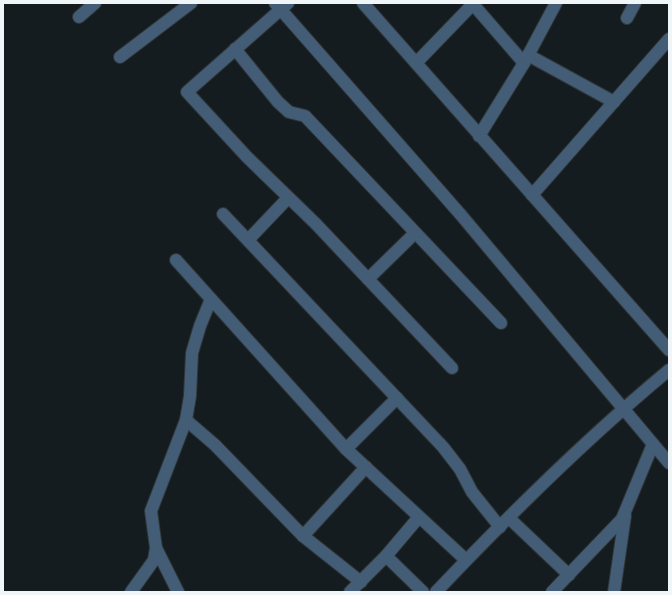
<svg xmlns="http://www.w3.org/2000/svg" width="672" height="595" font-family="'Varela Round',sans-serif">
<rect width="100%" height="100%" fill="#151c1f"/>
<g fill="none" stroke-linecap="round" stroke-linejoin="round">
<g stroke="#2f3639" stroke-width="14">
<g id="street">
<polyline points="275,3 461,215 669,463"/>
<polyline points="288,3 187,92 247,157 316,224 452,368"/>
<polyline points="363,3 669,350"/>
<polyline points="472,3 524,63"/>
<polyline points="79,17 95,3"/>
<polyline points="627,18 635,3"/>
<polyline points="235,49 278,102 289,112 305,116 501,323"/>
<polyline points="528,55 614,102"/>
<polyline points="120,57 191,3"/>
<polyline points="416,63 473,4"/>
<polyline points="479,136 524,63 556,3"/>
<polyline points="532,195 669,39"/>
<polyline points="223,214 443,447 460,469 472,492 500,527"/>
<polyline points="248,240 288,198"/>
<polyline points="176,260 346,449 466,560"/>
<polyline points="368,279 415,233"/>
<polyline points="186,420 215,445 303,536 361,582"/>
<polyline points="346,449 397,398"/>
<polyline points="509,518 569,575"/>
<polyline points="303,536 366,467"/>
<polyline points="156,548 178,592"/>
<polyline points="386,556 423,592"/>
<polyline points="131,592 154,560 156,548 151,511 186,420 190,396 192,353 200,326 211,299"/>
<polyline points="350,592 386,556 419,517"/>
<path d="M436,592C510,514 587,438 669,370"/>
<polyline points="552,592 622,519 653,444"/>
<polyline points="614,592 625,516"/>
</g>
</g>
<use href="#street" stroke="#445d76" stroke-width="12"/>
</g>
<rect width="672" height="595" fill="none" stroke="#f0f6f7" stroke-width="8"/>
</svg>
